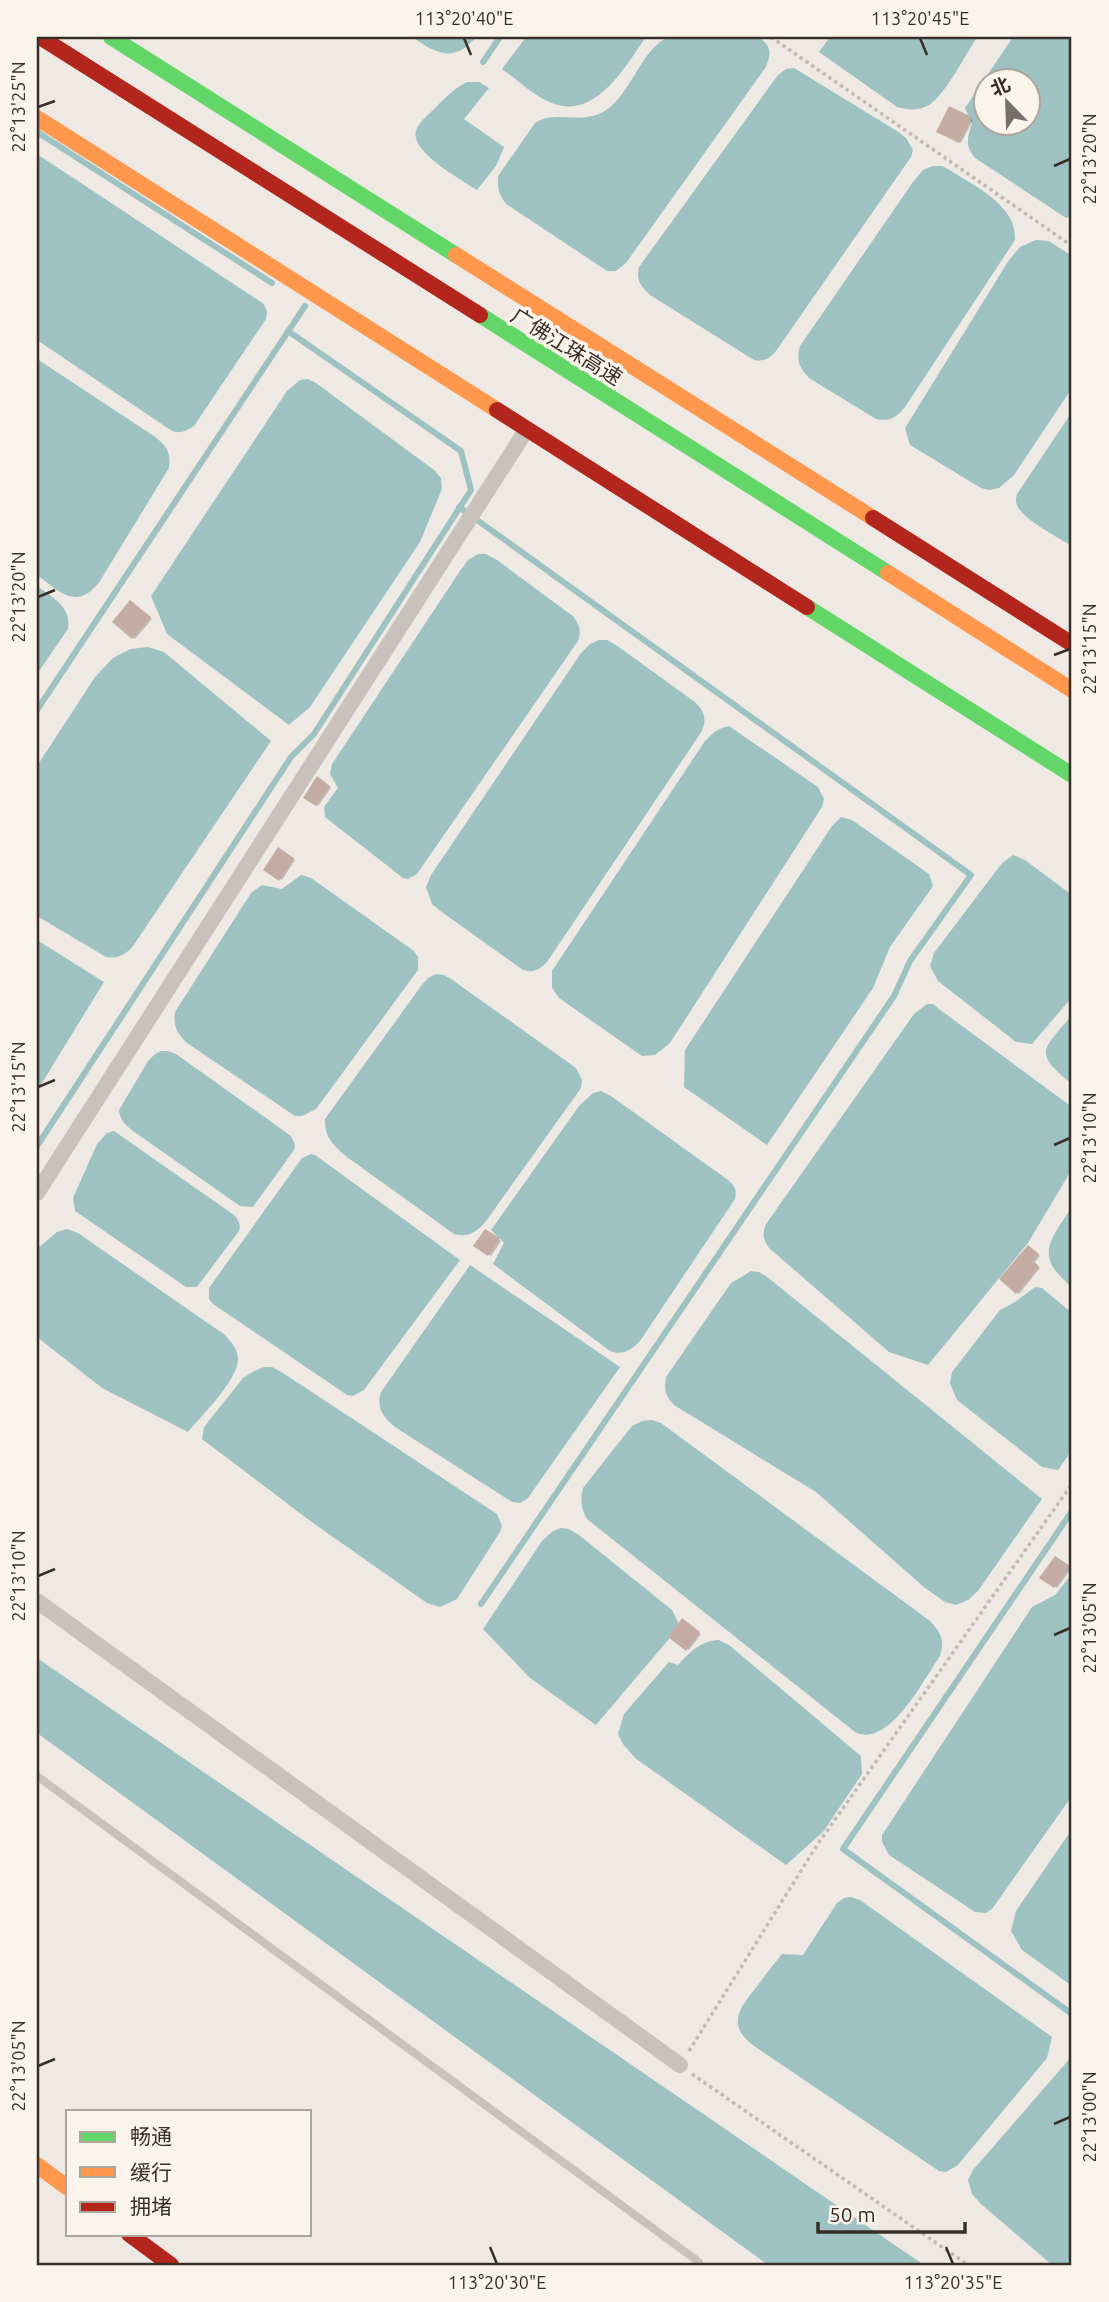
<svg xmlns="http://www.w3.org/2000/svg" width="1109" height="2302" font-family="Ubuntu,'Noto Sans SC',sans-serif">
<rect width="100%" height="100%" fill="#efe9e3"/>
<g fill="#9ec2c2" fill-rule="evenodd">
<path d="M412,37H476C454,64 435,53 412,37Z"/>
<path d="M526,37H646C624,68 594,124 547,101C531,93 516,79 502,69Z"/>
<path d="M669,37H758C772,46 771,53 766,67L626,263L616,271H607L506,204C499,194 497,188 498,176L535,123C556,109 585,127 609,108C632,90 643,47 669,37Z"/>
<path d="M830,37H977C966,54 945,95 929,105C918,111 908,110 897,107L819,52Z"/>
<path d="M1013,37H1072V216L1066,218L975,158C965,146 967,138 972,124L965,108ZM986,80H1028V122H986Z"/>
<path d="M794,68L897,131L906,138L913,150L911,157L776,351C770,358 764,362 754,360L650,295C640,286 636,280 639,267L778,75L786,69Z"/>
<path d="M467,82H479L489,88L464,119L504,147L496,166L477,190C462,180 410,152 416,131C418,123 427,116 433,110C444,99 453,89 467,82Z"/>
<path d="M37,154L264,304L267,312L266,319L194,426C186,431 181,434 172,431L37,340Z"/>
<path d="M933,166H942L950,170C975,187 1017,205 1015,240L905,407C897,417 890,422 876,419L809,378C799,367 796,360 800,346L913,182L923,170Z"/>
<polygon points="1036,240 1049,241 1072,256 1072,388 1014,475 999,488 989,490 981,488 910,445 905,428 1009,260 1020,247"/>
<path d="M37,359L154,436C167,446 171,452 169,468L100,581C77,611 61,593 37,575Z"/>
<polygon points="308,379 316,383 434,470 441,478 442,489 420,542 310,707 289,725 167,634 151,596 287,391 300,380"/>
<path d="M1072,412V546C1059,538 1022,519 1017,505C1015,501 1016,499 1017,494Z"/>
<polygon points="478,554 486,554 497,560 574,617 579,626 580,634 578,641 417,874 408,879 403,878 325,817 324,807 338,788 330,774 332,764 460,571 468,560"/>
<path d="M37,586C53,598 72,607 68,629L37,674Z"/>
<path d="M599,640H607L616,645L695,702C704,711 707,718 702,731L547,962C539,970 534,973 523,970L439,910L432,904L426,887L431,875L581,653L590,644Z"/>
<path d="M148,647L164,652L271,741L133,946C125,955 118,959 106,957L37,916V766L95,677L113,658L130,649Z"/>
<path d="M729,726L818,787L824,799L822,807L670,1043L655,1055L642,1056L559,998L552,988V971L705,741C713,733 718,728 729,726Z"/>
<polygon points="841,817 852,820 929,874 933,886 890,947 873,988 767,1145 684,1087 685,1050 832,826"/>
<polygon points="1013,855 1025,860 1072,895 1072,997 1032,1044 1016,1042 938,981 930,966 934,953 1002,863"/>
<path d="M301,875L311,878L414,951L418,957V970L316,1109L302,1116H295L187,1043C177,1033 173,1026 175,1012L251,893L262,885L282,889Z"/>
<polygon points="37,940 104,982 37,1091"/>
<path d="M436,974L444,975L451,979L576,1068L582,1080L581,1088L486,1221C477,1232 468,1238 454,1234L347,1157C334,1146 324,1137 325,1119L421,986L428,978Z"/>
<path d="M927,1004H933L939,1009L1072,1107V1169L1028,1243L928,1365L889,1352L769,1248C763,1239 762,1234 766,1224L914,1014Z"/>
<path d="M1072,1015V1084C1032,1052 1043,1050 1072,1015Z"/>
<path d="M161,1051H168L176,1054L291,1136L295,1145L294,1150L253,1207L240,1206L133,1131C125,1125 120,1120 119,1110L148,1061L155,1054Z"/>
<path d="M601,1091L611,1096L728,1180C735,1186 737,1190 735,1199L640,1341C631,1350 623,1356 610,1351L493,1264L504,1243L491,1230L579,1106L593,1093Z"/>
<path d="M114,1131L234,1215C239,1221 241,1224 239,1231L197,1287H186L75,1211L73,1198L97,1144L107,1133Z"/>
<polygon points="311,1154 315,1155 460,1260 364,1390 353,1396 347,1395 213,1304 209,1299 209,1288 302,1158"/>
<path d="M1072,1207V1287C1034,1256 1049,1242 1072,1207Z"/>
<path d="M67,1229L78,1233L225,1335C231,1342 238,1349 238,1359C238,1380 202,1415 188,1432L102,1388L37,1337V1249L57,1232Z"/>
<path d="M470,1265L620,1367L528,1498L520,1503L512,1502L395,1427C383,1417 376,1408 381,1392Z"/>
<path d="M751,1271L759,1272L766,1276L1042,1499L978,1591L968,1600L956,1605L945,1602L925,1588L816,1492L674,1405C665,1396 664,1389 666,1377L731,1283Z"/>
<polygon points="1035,1287 1042,1288 1072,1313 1072,1450 1058,1470 1042,1467 957,1400 950,1383 952,1372 1000,1310 1015,1302"/>
<polygon points="264,1367 272,1367 283,1373 497,1514 502,1526 500,1532 457,1599 440,1607 427,1603 313,1523 202,1439 204,1427 243,1378 254,1371"/>
<path d="M652,1420L661,1423L930,1621C941,1633 945,1640 940,1656C924,1679 889,1749 855,1732L587,1519C581,1508 580,1501 583,1488L632,1426L642,1421Z"/>
<polygon points="561,1528 569,1529 579,1535 672,1610 678,1622 674,1633 596,1725 530,1678 483,1629 542,1541 553,1531"/>
<polygon points="1072,1574 1072,1796 992,1909 986,1913 975,1912 889,1855 882,1842 882,1835 1032,1607 1055,1595"/>
<path d="M719,1640L729,1645L861,1756L862,1774L823,1832L786,1865L635,1758L623,1744L618,1734L624,1714L669,1662L678,1665C690,1652 700,1641 719,1640Z"/>
<polygon points="37,1658 924,2265 768,2265 37,1733"/>
<polygon points="1072,1829 1072,1986 1022,1950 1011,1931 1016,1911"/>
<path d="M851,1897L860,1900L1052,2037L1047,2058L958,2165L946,2172L939,2171L754,2046C725,2024 740,2008 758,1985C766,1974 774,1964 782,1954L803,1955L837,1903L844,1898Z"/>
<polygon points="1072,2056 1072,2265 1052,2265 981,2204 972,2194 968,2180 973,2170"/>
</g>
<g fill="#0003">
<polygon points="950,108 973,120 961,143 938,132"/>
<polygon points="133,604 152,619 135,639 133,638"/>
<polygon points="318,778 331,788 318,806 305,797"/>
<polygon points="279,849 295,860 282,880 266,869"/>
<polygon points="485,1231 501,1241 491,1256 476,1245"/>
<polygon points="1029,1247 1040,1256 1034,1263 1040,1268 1019,1294 1017,1293"/>
<polygon points="1056,1558 1071,1569 1057,1588 1042,1577"/>
<polygon points="682,1621 701,1634 689,1650 670,1636"/>
</g>
<g fill="none" stroke-linecap="round" stroke-linejoin="round">
<g stroke="#9ec2c2" stroke-width="6">
<polyline points="483,62 500,37"/>
<polyline points="37,132 272,283"/>
<polyline points="459,507 971,875 910,961 894,996 481,1604"/>
<polyline points="37,710 305,306"/>
<polyline points="37,1146 291,757 314,734 471,490 461,451 288,331"/>
<polyline points="1072,1511 843,1849 1072,2014"/>
</g>
</g>
<g fill="#c4aca4">
<polygon points="949,106 972,117 959,143 936,132"/>
<polygon points="130,600 151,617 132,639 112,622"/>
<polygon points="317,776 330,786 316,806 303,798"/>
<polygon points="278,847 294,858 279,881 263,870"/>
<polygon points="485,1229 500,1238 488,1256 473,1246"/>
<polygon points="1028,1245 1039,1254 1033,1261 1039,1266 1016,1294 999,1279"/>
<polygon points="1055,1556 1070,1566 1054,1588 1039,1578"/>
<polygon points="682,1618 700,1632 686,1651 668,1637"/>
</g>
<g fill="none" stroke-linecap="round" stroke-linejoin="round">
<g stroke="#c2bab4" stroke-width="3.5" stroke-dasharray="3.5 3.5" stroke-linecap="butt">
<polyline points="771,37 1072,246"/>
<polyline points="689,2051 817,1845 1072,1484"/>
<polyline points="692,2074 968,2265"/>
</g>
<polyline stroke="#c9c2bc" stroke-width="8" points="37,1776 699,2262"/>
<g stroke="#c9c2bc" stroke-width="16">
<polyline points="37,1193 527,429"/>
<polyline points="37,1601 680,2065"/>
</g>
<g stroke="#63d668" stroke-width="16">
<polyline points="111,37 456,255"/>
<polyline points="480,315 888,573"/>
<polyline points="807,607 1072,775"/>
</g>
<g stroke="#ff974d" stroke-width="16">
<polyline points="37,118 497,410"/>
<polyline points="456,255 873,518"/>
<polyline points="888,573 1072,690"/>
<polyline points="37,2165 68,2188"/>
</g>
<g stroke="#b3261e" stroke-width="16">
<polyline points="40,37 480,315"/>
<polyline points="497,410 807,607"/>
<polyline points="873,518 1072,644"/>
<polyline points="129,2234 171,2265"/>
</g>
</g>
<path fill="none" stroke="#3a2e29" stroke-width="2.5" d="M464,38L471,55M920,38L927,55M38,107L55,101M1054,166L1070,159M38,597L55,590M1054,655L1070,649M38,1087L55,1080M1054,1145L1070,1138M38,1576L55,1569M1054,1635L1070,1628M38,2066L55,2059M1054,2124L1070,2117M490,2247L497,2264M946,2247L953,2264"/>
<g text-anchor="middle" dominant-baseline="central" stroke-width="7" stroke-linejoin="round" paint-order="stroke">
<g font-size="21" fill="#3a2e29" stroke="#fbf4eb">
<text transform="translate(567 346) rotate(32)">广佛江珠高速</text>
</g>
</g>
<rect width="1109" height="2302" fill="none" stroke="#fbf4eb" stroke-width="77"/>
<rect x="66" y="2110" width="245" height="126" fill="#fbf4eb" stroke="#aea59d" stroke-width="2"/>
<rect x="80" y="2132" width="35" height="10" fill="#63d668" stroke="#aea59d" stroke-width="2"/>
<text x="130" y="2144" font-size="21" fill="#3a2e29">畅通</text>
<rect x="80" y="2167" width="35" height="10" fill="#ff974d" stroke="#aea59d" stroke-width="2"/>
<text x="130" y="2180" font-size="21" fill="#3a2e29">缓行</text>
<rect x="80" y="2202" width="35" height="10" fill="#b3261e" stroke="#aea59d" stroke-width="2"/>
<text x="130" y="2214" font-size="21" fill="#3a2e29">拥堵</text>
<g transform="translate(1007 102) rotate(337)"><circle r="33" fill="#fbf4eb" stroke="#aea59d" stroke-width="2"/>
<path d="M0-5L12 26L0 18L-12 26Z" fill="#796f6a"/>
<text y="-10" font-size="19" font-weight="bold" text-anchor="middle" fill="#3a2e29">北</text>
</g>
<path d="M818 2222v10h147v-10" fill="none" stroke="#3a2e29" stroke-width="3.5"/>
<text x="829" y="2222" font-size="21" fill="#3a2e29" stroke="#fbf4eb" stroke-width="5" paint-order="stroke">50 m</text>
<rect x="38" y="38" width="1032" height="2226" fill="none" stroke="#3a2e29" stroke-width="2.5"/>
<g font-size="18" text-anchor="middle" fill="#3a2e29">
<text x="464" y="25">113°20'40"E</text>
<text x="920" y="25">113°20'45"E</text>
<text transform="translate(19 107) rotate(-90)" y="6">22°13'25"N</text>
<text transform="translate(1090 159) rotate(-90)" y="6">22°13'20"N</text>
<text transform="translate(19 597) rotate(-90)" y="6">22°13'20"N</text>
<text transform="translate(1090 649) rotate(-90)" y="6">22°13'15"N</text>
<text transform="translate(19 1087) rotate(-90)" y="6">22°13'15"N</text>
<text transform="translate(1090 1138) rotate(-90)" y="6">22°13'10"N</text>
<text transform="translate(19 1576) rotate(-90)" y="6">22°13'10"N</text>
<text transform="translate(1090 1628) rotate(-90)" y="6">22°13'05"N</text>
<text transform="translate(19 2066) rotate(-90)" y="6">22°13'05"N</text>
<text transform="translate(1090 2117) rotate(-90)" y="6">22°13'00"N</text>
<text x="497" y="2289">113°20'30"E</text>
<text x="953" y="2289">113°20'35"E</text>
</g>
</svg>
